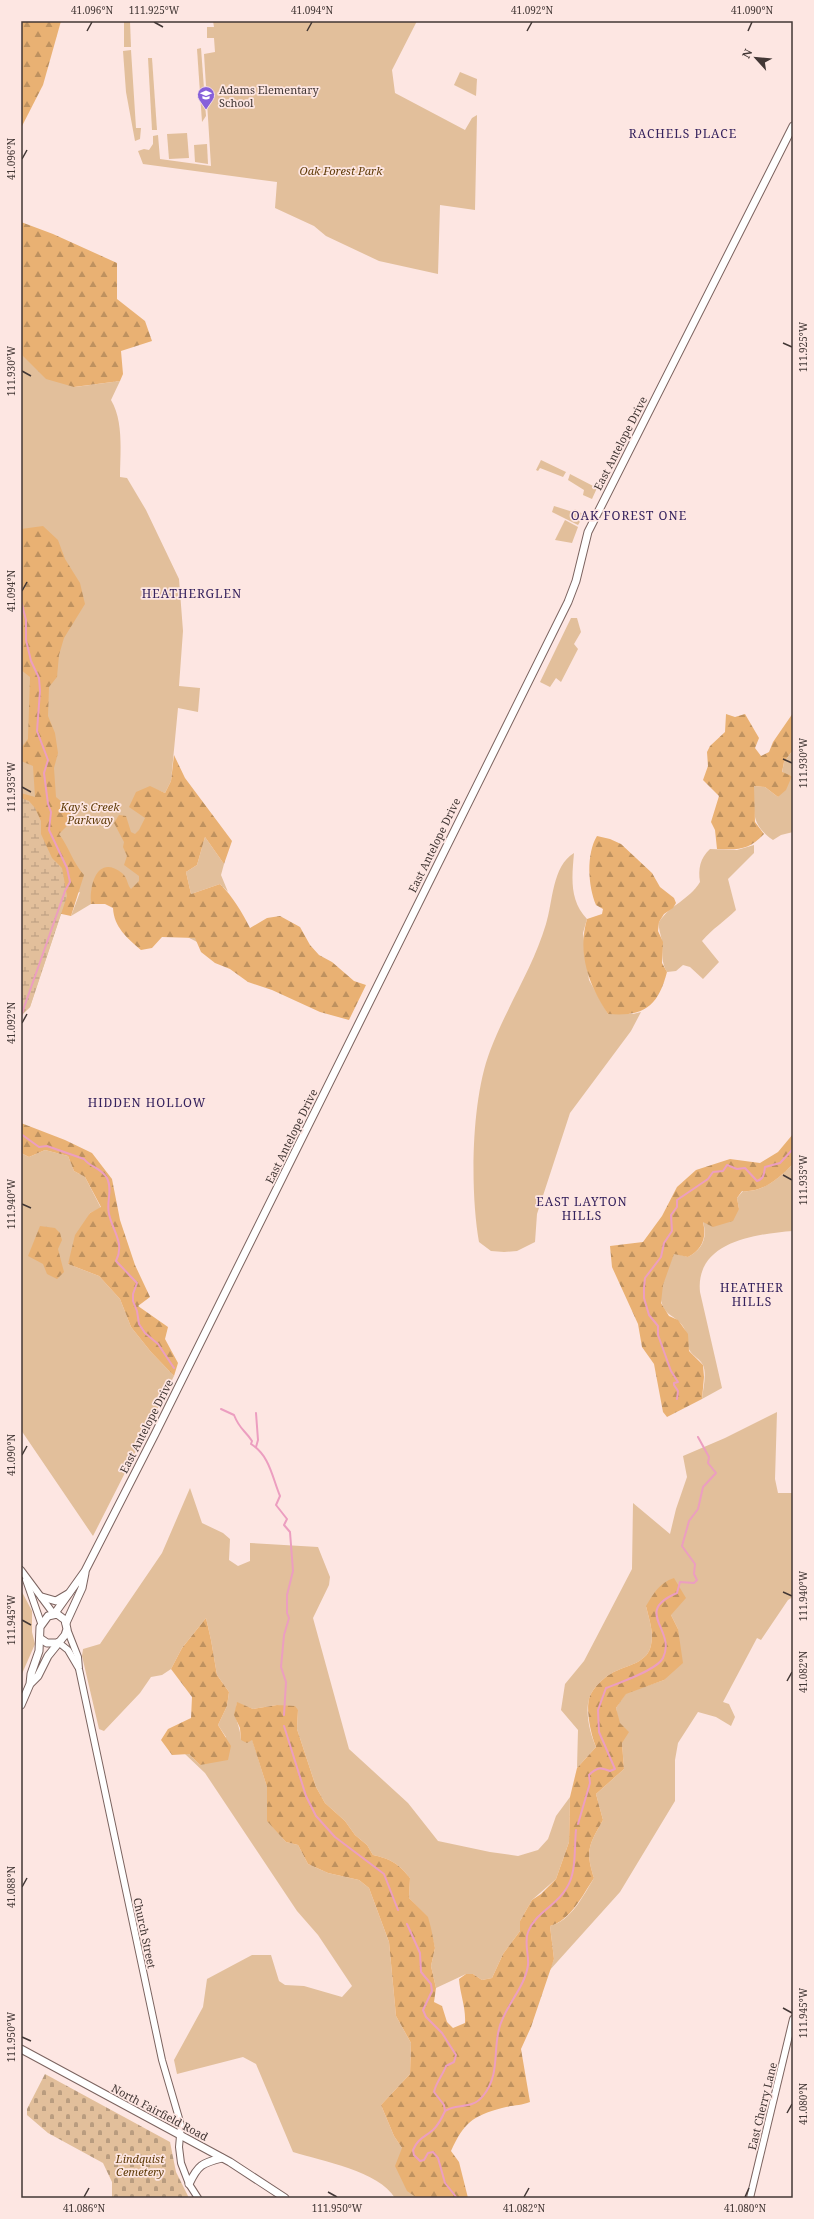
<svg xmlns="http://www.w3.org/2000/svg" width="814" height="2219" font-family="'Noto Serif',serif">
<defs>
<pattern id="forest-firs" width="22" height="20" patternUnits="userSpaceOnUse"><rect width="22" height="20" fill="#e9b173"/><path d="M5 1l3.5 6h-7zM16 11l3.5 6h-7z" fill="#be915f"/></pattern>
<pattern id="wetland-marsh" width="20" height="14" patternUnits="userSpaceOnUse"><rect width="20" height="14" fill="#e2bf9b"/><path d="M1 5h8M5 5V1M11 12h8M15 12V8" fill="none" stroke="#b99c7f"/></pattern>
<pattern id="cemetery-stones" width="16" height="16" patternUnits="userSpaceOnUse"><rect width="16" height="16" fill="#e2bf9b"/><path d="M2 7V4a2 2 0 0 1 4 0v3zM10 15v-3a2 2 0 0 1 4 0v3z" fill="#b99c7f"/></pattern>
</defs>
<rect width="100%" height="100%" fill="#fde6e2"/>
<g fill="#e2bf9b">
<polygon points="124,21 130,21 131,47 124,47"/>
<polygon points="213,21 417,21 392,70 395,93 465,130 472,118 477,115 475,210 440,205 438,274 379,261 326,236 314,226 275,208 277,182 143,164 138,151 144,149 149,150 153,144 153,136 158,135 160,159 211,166 204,54 215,52 214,38 207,38 207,27 214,27"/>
<polygon points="201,48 206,116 202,122 197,49"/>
<polygon points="131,50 136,128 141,128 140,139 135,141 126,92 123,51"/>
<polygon points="148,58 152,58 157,130 152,130"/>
<polygon points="460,72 477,79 476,96 454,85"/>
<polygon points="187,133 189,158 169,159 167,134"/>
<polygon points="207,144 208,164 195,162 194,145"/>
<path d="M21,250L75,387L120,381L111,400C124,422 120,453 120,477L127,478L146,510L179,579L183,631L179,686L200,688L198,712L178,708L171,781L165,793L155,789L173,904L349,1020L92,888L91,904L71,916L80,892L67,896L30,1007L21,1016Z"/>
<polygon points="541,460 566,472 563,477 540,468 538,471 536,470"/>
<polygon points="570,474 597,488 592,499 583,495 584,490 568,480"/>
<polygon points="554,506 573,512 575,509 584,515 578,525 552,512"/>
<polygon points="565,520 578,527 572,543 555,540"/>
<polygon points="571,618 577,618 581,632 574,644 578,649 561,682 556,678 550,687 540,682"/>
<path d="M793,750V832L781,835L773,840C750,824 754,811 754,786L765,787L778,797L792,776L782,773L784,762Z"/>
<polygon points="205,837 224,864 221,875 228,892 220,884 191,894 186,872 197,865"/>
<path d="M754,845V853L728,879L736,910C725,921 712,929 702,941L719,962L703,979L690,967L683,965L676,971L667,972C661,962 663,955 662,944C662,936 658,930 659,922C670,905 689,900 700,882C698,869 700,858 710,849L737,850Z"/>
<path d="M574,853C572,877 569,900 587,919L583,933L589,980L608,1014H633L641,1012L631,1031L570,1113L537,1214L535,1242L517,1251L504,1252L491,1251L479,1242C470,1190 471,1101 490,1051C506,1008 533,968 546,924C553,902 552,866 574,853Z"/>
<polygon points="45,1150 68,1156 74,1171 85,1177 101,1208 90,1213 68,1264 99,1276 120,1299 131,1327 151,1352 174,1376 93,1536 21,1430 21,1153 29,1157"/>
<path d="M793,1164V1231C755,1234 695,1242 700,1292L722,1388L702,1399C703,1389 707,1374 703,1365C700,1359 693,1356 690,1351C684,1341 691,1332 678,1321C671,1314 666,1315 662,1304C657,1291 669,1266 674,1253L688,1257C702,1250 708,1238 703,1222L739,1209L737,1198L743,1191C762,1193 779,1178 793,1164Z"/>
<path d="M777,1412L775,1479L778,1493H793V1597L788,1600L761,1640L757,1638L723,1702L729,1704L735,1717L731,1726L716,1717L698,1712L678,1743L675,1760V1801L620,1892L549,1971L554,1959L550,1926C571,1921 583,1896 594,1878C585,1850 589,1845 603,1820L596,1794L624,1769L622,1743L616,1708L626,1693L664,1680L678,1629L671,1615L646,1606C649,1619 654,1632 651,1645C648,1662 629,1665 616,1671C606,1675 592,1688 589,1699C585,1713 590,1734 596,1747L577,1768L578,1730L561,1710L565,1684L584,1661L632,1569L633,1503L670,1534L676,1509L687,1477L683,1456L725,1438Z"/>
<path d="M190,1488L202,1523L223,1533L230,1539L229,1560L238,1566L250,1561V1543L318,1547L330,1577L329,1585L313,1618L349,1749L408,1803L438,1841L490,1852L518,1856L538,1850L548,1839L556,1816L570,1797L569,1842L556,1879L532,1900L520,1921V1931L503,1954L492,1978L482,1980L473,1974H466L436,1988L431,1966L435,1948L427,1917L409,1898L410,1878C399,1864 391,1859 373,1855L367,1845L355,1835L345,1821L325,1803L316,1787L297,1729L298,1710L277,1705L253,1709L237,1703C233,1720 240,1723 241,1740L252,1739L267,1787L268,1821L286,1842L298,1845L308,1864L328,1873L359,1880L369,1888L389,1942L396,2016L411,2043L410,2074L381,2105L394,2136L402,2148L407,2190L417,2198H395C379,2171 322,2161 293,2152L256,2064L243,2057L177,2074L174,2060L203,2007L207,1979L252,1955H271L279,1981L285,1985L304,1986L342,1997L352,1986L318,1935L297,1911L205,1773L185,1754H189L200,1765L226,1737L218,1725L227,1706L229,1692L217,1675L211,1640L206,1618L182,1648L171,1669L162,1675L151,1677L140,1693L104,1731L99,1729L82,1656L83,1649L100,1644L162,1553Z"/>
<polygon points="21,1590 32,1611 32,1632 35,1644 21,1676"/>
</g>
<g fill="url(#forest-firs)">
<polygon points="21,21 61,21 43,85 21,128"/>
<polygon points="21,222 53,234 117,263 117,299 145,321 152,341 121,351 123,374 120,381 74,387 46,379 21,354"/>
<path d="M43,526L58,540L65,559L80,583L85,604L64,638L59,655L57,677L49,687L48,716L55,733L58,753L54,768L56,797L75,813L67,826L59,834C69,847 73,863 84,875L71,916L57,913L21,820V793L35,797L33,766L21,761V748L28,739L30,677L21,670V529Z"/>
<path d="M793,713V750L784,762L782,772L792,776L786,790L778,797L765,787L754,786L755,822L764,834C749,850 739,850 717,849L715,830L711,822L719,796L703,780L708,766L707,752L710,746L725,732L726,714L735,717L745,714L759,738L755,748L761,756L769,752L773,742Z"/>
<path d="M174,755L185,778L232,841L224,864L205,837L197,865L186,872L191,894L220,884C233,897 242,912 250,928L267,918L280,916L300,927L310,945L319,955L332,962L354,981L366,985L349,1020L320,1012L272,990L248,982L230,969L215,963L201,952L195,938L162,937L152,948L141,950C127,938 114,927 113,908L105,904H91C89,884 98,854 122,873C128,878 127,885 131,889L139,881V876L124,865L127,856L123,847L124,842L114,823L119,815L126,816L131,832L135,834L139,830L145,818L129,807L136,792L150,786L165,793L171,781Z"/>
<path d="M597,836L610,839L621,844L652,873L660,887L674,898L676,903L673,908L664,914L659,922L658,931L663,942L662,963L667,972C658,1007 643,1017 608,1014C589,985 577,954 587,919L602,914L603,909L596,905C588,886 586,854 597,836Z"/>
<polygon points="21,1123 65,1140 92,1153 112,1179 120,1220 135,1265 150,1297 138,1306 168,1327 165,1339 178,1363 174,1376 151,1352 131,1327 120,1299 99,1276 68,1264 75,1235 90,1213 101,1207 85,1177 74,1171 68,1156 45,1150 29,1157 21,1153"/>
<path d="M793,1134V1164C779,1178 763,1193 742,1191L737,1198L739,1209L733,1221L713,1227L703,1222C707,1238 702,1250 688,1257L674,1254L663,1285L661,1303L669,1316L678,1320L688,1334L689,1351L703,1365L704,1377L702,1399L667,1417L663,1412L654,1364L642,1347L638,1324L612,1267L610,1246L643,1242L662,1216L677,1187L696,1170L730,1159L760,1163L778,1152Z"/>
<polygon points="40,1226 55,1228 60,1233 62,1240 58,1249 64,1272 57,1279 47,1274 43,1264 28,1256"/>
<path d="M674,1578L686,1598L671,1615L678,1629L683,1663L664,1680L626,1694L616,1708L620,1723L629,1732L622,1743L624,1769L596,1794L603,1820C589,1845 585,1850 594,1878C582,1896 571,1920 550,1926L554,1959L531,2027L521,2049L530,2102C520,2106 512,2105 502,2108C472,2116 464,2123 451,2151L459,2162L468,2198H417L407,2191L395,2166L402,2148L394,2136L381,2105L410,2074L411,2043L396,2016L389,1942L369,1888L359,1880L328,1873L308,1864L298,1845L286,1842L267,1821V1787L252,1740L247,1743L241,1740L240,1728L234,1715L237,1702L253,1709L277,1705L295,1706L298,1710L297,1729L316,1787L325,1803L345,1821L355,1835L367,1845L373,1855C391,1859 399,1864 410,1878L409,1898L428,1917L431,1928L435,1948L431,1966L436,1988L434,2002L442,2006L447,2022L453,2028L465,2023C466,2007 460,1994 459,1979L466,1974H473L482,1980L492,1978L503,1954L520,1931V1921L532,1900L541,1894L556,1879L569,1842L570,1797L577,1768L596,1747C591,1735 586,1712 589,1699C592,1688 606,1675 616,1671C629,1665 648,1662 651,1645C654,1632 649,1619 646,1606C654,1593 659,1583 674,1578Z"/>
<polygon points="206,1618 211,1640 217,1675 229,1692 227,1706 218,1725 231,1746 228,1760 200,1765 189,1754 172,1755 161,1740 168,1729 191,1718 192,1697 171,1669 182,1648"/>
</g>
<polygon fill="url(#wetland-marsh)" points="21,798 29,801 35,808 41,821 41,834 52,858 62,868 67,896 30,1007 22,1014"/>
<polygon fill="url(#cemetery-stones)" points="45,2074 170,2142 176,2172 189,2198 112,2198 112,2182 103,2163 48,2133 27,2115 27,2109"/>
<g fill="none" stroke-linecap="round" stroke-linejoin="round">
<g stroke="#ec9ec0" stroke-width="2">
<polyline points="21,601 26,620 26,640 31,661 39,678 40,691 37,731 48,760 44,773 48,804 51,812 49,830 67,868 70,882 65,891 21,1016"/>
<path d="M21,1134L39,1147L47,1146L84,1159C91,1168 100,1167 107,1178C113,1190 106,1202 109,1214C113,1232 125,1243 116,1261L137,1283L133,1294V1301L137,1311L139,1324L145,1333L158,1344L174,1368"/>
<path d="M677,1399L678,1391L674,1385V1383L678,1382L671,1371L658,1335V1326L649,1315L644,1298V1288L645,1278L661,1257L664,1243L672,1231L671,1215L677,1207V1200L708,1179L713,1172L723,1171L727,1165L737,1169L745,1168L757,1181C764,1179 764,1174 765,1167L780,1163L793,1149"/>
<path d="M221,1409L234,1415C240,1430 244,1429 252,1441L251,1444C270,1456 272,1477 280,1496L276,1505L287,1519L284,1525L290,1532L293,1571L287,1595V1613L289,1618L284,1635L281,1667L286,1682L284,1715"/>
<polyline points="256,1413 258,1440 256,1447"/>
<polyline points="284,1726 306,1796 316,1816 335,1837 384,1874 398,1910"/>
<path d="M578,1824L590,1783L589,1775C597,1767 601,1767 610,1771L615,1769L599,1732L598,1710L606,1688C619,1683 657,1670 663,1658C677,1630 632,1612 677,1593L680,1582L694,1583L697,1580L694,1574L695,1564L682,1546L689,1521L698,1509L703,1487L716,1473L708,1463L709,1457L698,1437"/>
<path d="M407,1924L420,1953L421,1972L431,1984L432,1991L423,2010L426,2017L442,2033L456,2055L454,2062L446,2066C443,2075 436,2082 434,2092L444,2105L445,2111"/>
<path d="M445,2111C456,2103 472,2110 483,2096C500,2075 493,2052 499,2029C504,2007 525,1988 528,1965C529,1955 524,1942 528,1932C535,1913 556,1906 566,1889C577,1873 574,1848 576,1830"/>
<path d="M445,2111C442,2118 439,2124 433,2130C425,2137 418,2138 413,2150L414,2155L420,2161L424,2160L428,2153L433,2152L438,2158L445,2183L457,2198"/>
</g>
<g stroke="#7b635f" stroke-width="8">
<g id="tertiary">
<polyline points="21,1570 53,1613"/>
<polyline points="26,1580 41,1623"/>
<polyline points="67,1629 78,1657 79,1669 162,2060 181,2125 179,2147 181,2163 189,2184 198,2198"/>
<polyline points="58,1642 68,1650 78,1667"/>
<polyline points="750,2198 793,2019"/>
</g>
</g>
<g stroke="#7b635f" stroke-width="9">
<g id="secondary">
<polyline points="42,1597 56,1601 68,1594"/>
<polyline points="55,1613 85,1571 155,1434 568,602 576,581 588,532 793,126"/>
<polyline points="66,1623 82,1588 85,1573"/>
<polyline points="41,1639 47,1643 57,1643"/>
<polyline points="21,1705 30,1684 31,1674 39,1651 40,1627 48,1616 57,1614 65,1620 67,1629 65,1635 48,1656 38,1676 30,1684"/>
<polyline points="21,2049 230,2162 285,2198"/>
<path d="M189,2184C198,2165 202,2163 222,2158"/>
</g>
</g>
<use href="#tertiary" stroke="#fff" stroke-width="6"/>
<use href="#secondary" stroke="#fff" stroke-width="7"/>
</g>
<path fill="none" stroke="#423735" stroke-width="1.5" d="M154,22L163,27M87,31L92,22M307,31L312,22M527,31L532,22M748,31L752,22M22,159L27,150M783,343L792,347M22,371L31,376M22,591L27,582M783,759L792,763M22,787L31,792M22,1023L27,1014M783,1175L792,1180M22,1204L31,1208M22,1455L27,1446M783,1592L792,1596M22,1620L31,1625M787,1681L792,1672M22,1887L27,1878M783,2008L792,2013M22,2037L31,2041M787,2113L792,2104M328,2192L337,2197M84,2197L89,2188M524,2197L529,2188M745,2197L749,2188"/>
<defs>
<g id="school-pin" transform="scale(0.9)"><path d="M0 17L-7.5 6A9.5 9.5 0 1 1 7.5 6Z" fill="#8660da" stroke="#fde6e2"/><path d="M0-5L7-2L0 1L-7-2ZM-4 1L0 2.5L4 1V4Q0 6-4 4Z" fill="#fff"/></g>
</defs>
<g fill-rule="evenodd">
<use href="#school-pin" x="206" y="95"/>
</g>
<g text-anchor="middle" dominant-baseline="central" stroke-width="3.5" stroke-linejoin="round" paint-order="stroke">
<g font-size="11" fill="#423735" stroke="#fde6e2" text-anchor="start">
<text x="219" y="89">Adams Elementary<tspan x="219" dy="13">School</tspan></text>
</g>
<g font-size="11" font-style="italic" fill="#5f3b08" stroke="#fde6e2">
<text x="341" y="170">Oak Forest Park</text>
<text x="90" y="806">Kay's Creek<tspan x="90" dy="13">Parkway</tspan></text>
<text x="140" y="2158">Lindquist<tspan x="140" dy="13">Cemetery</tspan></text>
</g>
<g font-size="11" fill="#423735" stroke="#fde6e2">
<text transform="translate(620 443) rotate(-63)">East Antelope Drive</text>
<text transform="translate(434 845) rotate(-64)">East Antelope Drive</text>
<text transform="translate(291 1136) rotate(-64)">East Antelope Drive</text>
<text transform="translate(146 1426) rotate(-63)">East Antelope Drive</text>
<text transform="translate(145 1933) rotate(78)">Church Street</text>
<text transform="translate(762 2106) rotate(-76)">East Cherry Lane</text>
<text transform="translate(160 2112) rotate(28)">North Fairfield Road</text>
</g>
<g font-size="12" letter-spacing="1" fill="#35225d" stroke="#fde6e2">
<text x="683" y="133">RACHELS PLACE</text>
<text x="629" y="515">OAK FOREST ONE</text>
<text x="192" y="593">HEATHERGLEN</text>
<text x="147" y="1102">HIDDEN HOLLOW</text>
<text x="582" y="1201">EAST LAYTON<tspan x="582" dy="14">HILLS</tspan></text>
<text x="752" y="1287">HEATHER<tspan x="752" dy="14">HILLS</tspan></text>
</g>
</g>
<rect width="814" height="2219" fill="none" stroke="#fde6e2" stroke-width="44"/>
<g transform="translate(756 58) rotate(297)" stroke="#fde6e2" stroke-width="3" paint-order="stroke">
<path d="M0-3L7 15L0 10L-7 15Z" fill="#423735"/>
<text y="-6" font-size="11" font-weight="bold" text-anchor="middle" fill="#423735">N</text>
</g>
<rect x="22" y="22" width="770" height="2175" fill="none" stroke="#423735" stroke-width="1.5"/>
<g font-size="10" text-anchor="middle" fill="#423735">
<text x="92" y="14">41.096°N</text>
<text x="154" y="14">111.925°W</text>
<text x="312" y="14">41.094°N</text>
<text x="532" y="14">41.092°N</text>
<text x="752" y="14">41.090°N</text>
<text transform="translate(11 159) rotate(-90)" y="4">41.096°N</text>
<text transform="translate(803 347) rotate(-90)" y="4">111.925°W</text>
<text transform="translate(11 371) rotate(-90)" y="4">111.930°W</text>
<text transform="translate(11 591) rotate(-90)" y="4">41.094°N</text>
<text transform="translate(803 763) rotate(-90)" y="4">111.930°W</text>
<text transform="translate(11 787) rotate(-90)" y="4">111.935°W</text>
<text transform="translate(11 1023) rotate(-90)" y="4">41.092°N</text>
<text transform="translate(803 1180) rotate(-90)" y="4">111.935°W</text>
<text transform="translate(11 1204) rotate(-90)" y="4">111.940°W</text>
<text transform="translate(11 1455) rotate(-90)" y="4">41.090°N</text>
<text transform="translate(803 1596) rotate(-90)" y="4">111.940°W</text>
<text transform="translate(11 1620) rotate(-90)" y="4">111.945°W</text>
<text transform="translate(803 1672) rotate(-90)" y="4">41.082°N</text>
<text transform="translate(11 1887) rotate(-90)" y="4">41.088°N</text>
<text transform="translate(803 2013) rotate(-90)" y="4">111.945°W</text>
<text transform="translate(11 2037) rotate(-90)" y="4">111.950°W</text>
<text transform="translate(803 2104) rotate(-90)" y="4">41.080°N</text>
<text x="84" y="2212">41.086°N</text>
<text x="337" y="2212">111.950°W</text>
<text x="524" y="2212">41.082°N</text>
<text x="745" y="2212">41.080°N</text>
</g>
</svg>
